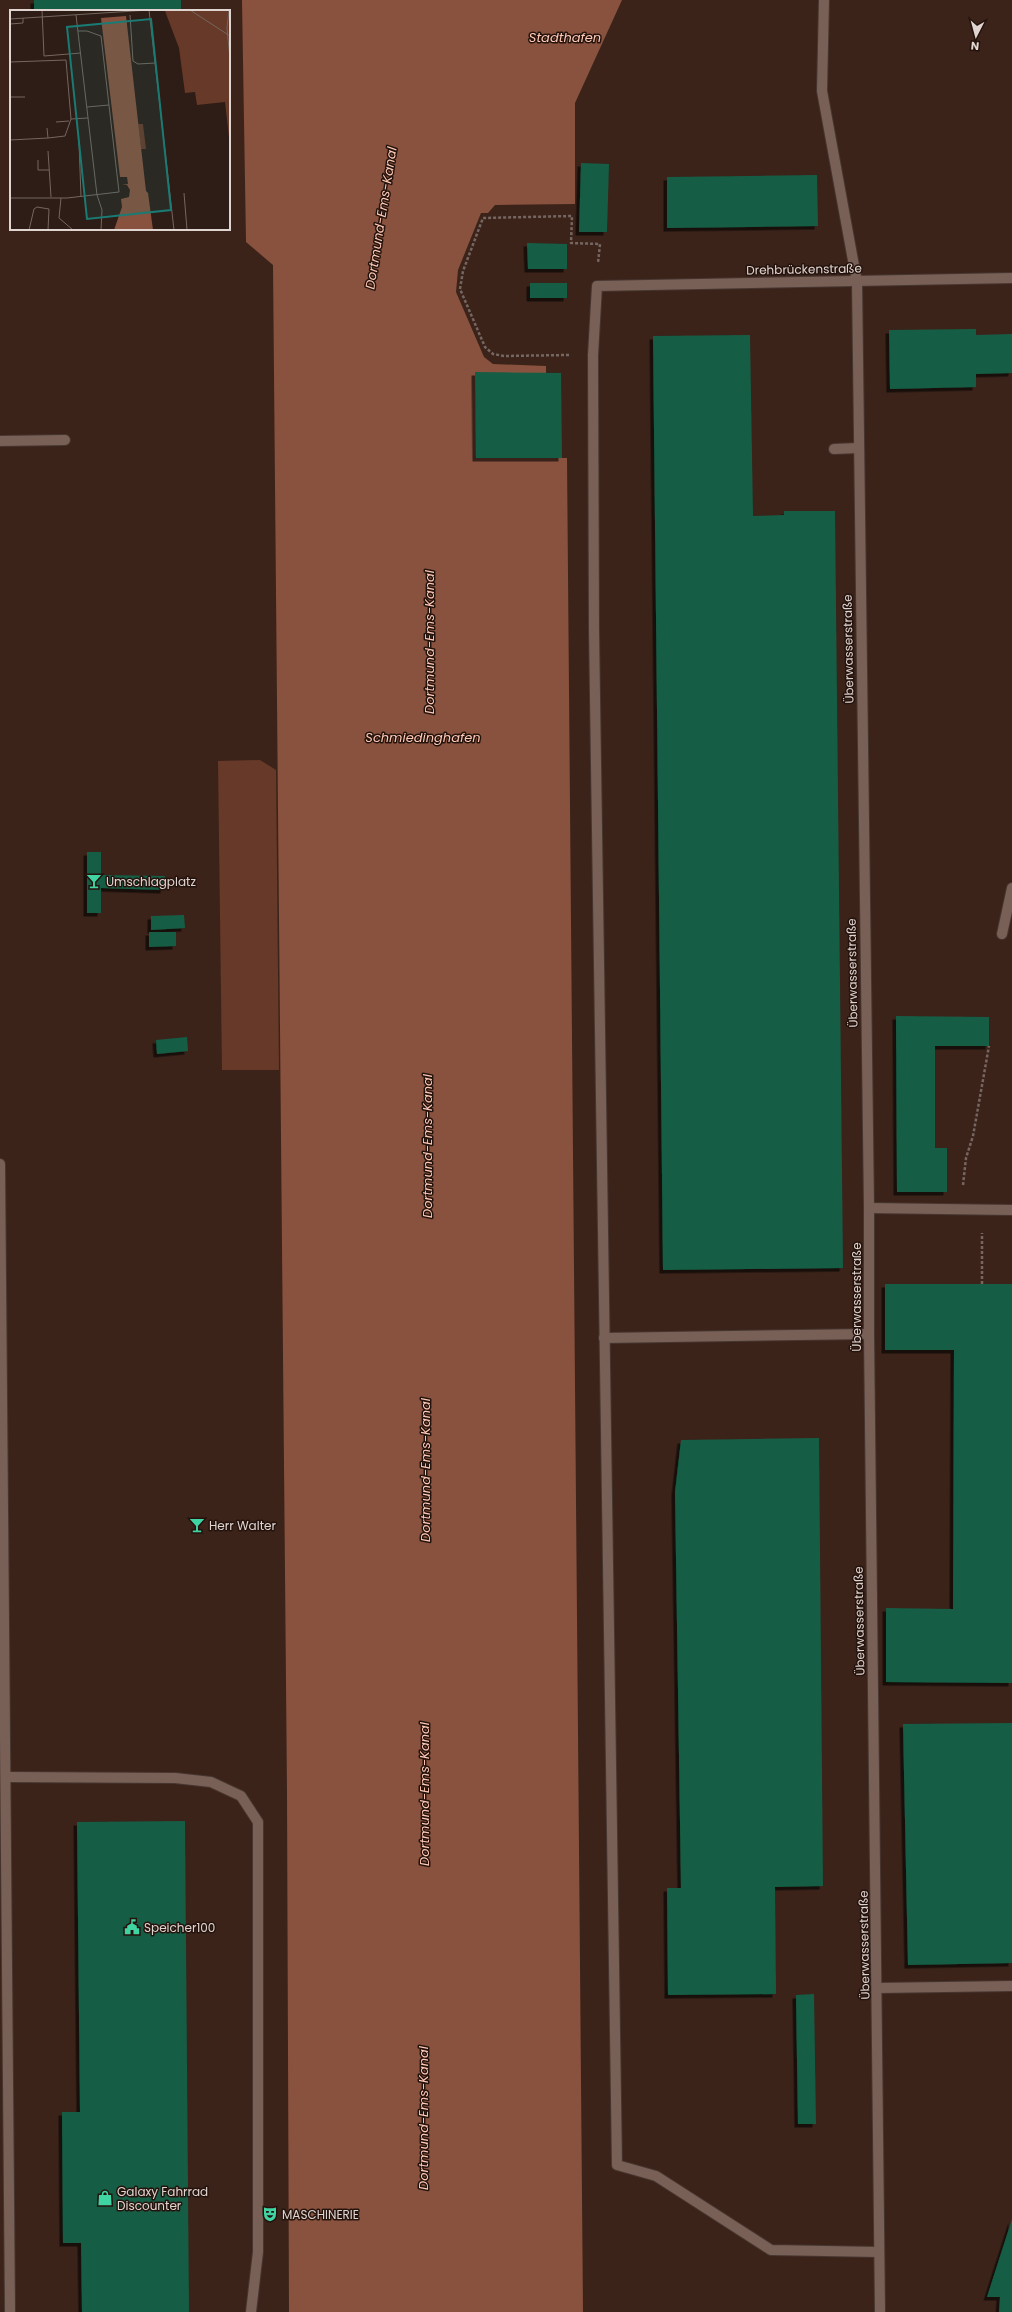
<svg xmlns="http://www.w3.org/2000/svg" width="1012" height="2312" font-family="Poppins,sans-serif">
<defs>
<filter id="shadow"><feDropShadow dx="-3.5" dy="3.5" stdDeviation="0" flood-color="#0009"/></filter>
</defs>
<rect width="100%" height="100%" fill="#2e1c16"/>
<path fill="#3b231a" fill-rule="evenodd" d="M0,0H1012V2312H0ZM11,11H229V229H11Z"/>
<polygon fill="#673928" points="260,760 276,770 279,1070 222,1070 218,761"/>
<polygon fill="#89523e" points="242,0 622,0 575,103 575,204 495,205 488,213 481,213 458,270 456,292 484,357 493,364 546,366 546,373 475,373 476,458 567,458 583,2312 289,2312 287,1791 273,265 246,242"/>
<g fill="#155d45" filter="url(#shadow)">
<rect x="34" y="0" width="147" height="11"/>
<polygon points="581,163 609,164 607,232 579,232"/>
<polygon points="817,175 818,226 667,228 667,177"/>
<polygon points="527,243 567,244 567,269 528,269"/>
<rect x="530" y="283" width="37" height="15"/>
<polygon points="976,329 976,335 1012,334 1012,373 976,374 976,387 890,389 889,330"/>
<polygon points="750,335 753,516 784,515 784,511 835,511 843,1268 663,1270 653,336"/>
<polygon points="475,372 561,373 562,458 476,458"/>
<polygon points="87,852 101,852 101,875 165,876 164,890 101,888 101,913 87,913"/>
<polygon points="184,915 185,928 151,930 151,916"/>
<polygon points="149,932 176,932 176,946 149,947"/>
<polygon points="896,1016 989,1017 989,1046 935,1046 935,1148 947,1148 947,1192 897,1192"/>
<polygon points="187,1037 188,1051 157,1054 156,1040"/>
<polygon points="885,1284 1012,1284 1012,1683 886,1682 886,1608 953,1609 954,1350 885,1350"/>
<polygon points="819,1438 823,1886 775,1887 776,1994 668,1995 667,1888 681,1888 675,1492 681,1440"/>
<polygon points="1012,1723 1012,1963 908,1965 903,1724"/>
<polygon points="185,1821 189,2312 82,2312 81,2243 63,2243 62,2112 80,2112 77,1822"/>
<polygon points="814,1994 816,2124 798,2124 796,1995"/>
<polygon points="1012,2219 1012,2312 999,2312 1000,2297 987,2297"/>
</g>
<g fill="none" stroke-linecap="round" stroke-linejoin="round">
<g stroke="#473630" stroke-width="12">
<g id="minor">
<polyline points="824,0 822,91 857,282 869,1208 869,1334 880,2312"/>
<polyline points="0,441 65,440"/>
<polyline points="834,449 858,448"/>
<polyline points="1002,934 1012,888"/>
<polyline points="0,1164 10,2312"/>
<polyline points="869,1208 1012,1210"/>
<polyline points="604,1338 869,1334"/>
<polyline points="6,1777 175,1778 211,1782 241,1796 258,1822 258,2252 251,2312"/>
<polyline points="877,1988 1012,1986"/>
<polyline points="879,2252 771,2250 656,2176 617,2165 594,630 593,355 597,286 1012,278"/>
</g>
</g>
<g stroke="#766661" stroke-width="2.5" stroke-dasharray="3 2" stroke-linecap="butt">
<polyline points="569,355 504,356 493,354 485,347 460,289 463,271 483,218 572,216 571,243 600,244 598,263"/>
<polyline points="963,1185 966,1158 973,1136 989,1046"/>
<polyline points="982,1284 982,1233"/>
</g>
<use href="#minor" stroke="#796057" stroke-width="10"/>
</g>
<defs>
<g id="bar-bare" transform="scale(1.2)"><path d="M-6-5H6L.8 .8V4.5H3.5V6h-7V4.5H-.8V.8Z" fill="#3fd4a2" stroke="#24130d" stroke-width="2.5" paint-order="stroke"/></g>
<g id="civic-bare" transform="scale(1.2)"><path d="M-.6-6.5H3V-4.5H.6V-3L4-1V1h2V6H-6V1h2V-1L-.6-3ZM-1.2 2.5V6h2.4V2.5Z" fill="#3fd4a2" stroke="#24130d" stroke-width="2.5" paint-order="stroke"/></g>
<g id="shop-bare" transform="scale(1.2)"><path d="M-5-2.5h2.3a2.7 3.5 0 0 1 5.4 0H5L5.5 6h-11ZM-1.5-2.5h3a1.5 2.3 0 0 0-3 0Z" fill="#3fd4a2" stroke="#24130d" stroke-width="2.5" paint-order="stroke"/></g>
<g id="theatre-bare" transform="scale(1.2)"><path d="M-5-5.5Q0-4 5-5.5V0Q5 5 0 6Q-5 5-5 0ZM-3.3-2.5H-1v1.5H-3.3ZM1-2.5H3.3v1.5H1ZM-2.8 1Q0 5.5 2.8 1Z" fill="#3fd4a2" stroke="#24130d" stroke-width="2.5" paint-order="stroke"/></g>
</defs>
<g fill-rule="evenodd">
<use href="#bar-bare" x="94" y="881"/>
<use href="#bar-bare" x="197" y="1525"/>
<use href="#civic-bare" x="132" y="1927"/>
<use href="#shop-bare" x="105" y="2198"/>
<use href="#theatre-bare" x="270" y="2214"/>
</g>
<g text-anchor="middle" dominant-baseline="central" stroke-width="3" stroke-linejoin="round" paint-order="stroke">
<g font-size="12" fill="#e0d4d0" stroke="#24130d">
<text transform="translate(804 269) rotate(-1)">Drehbrückenstraße</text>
<text transform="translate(848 649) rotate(-91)">Überwasserstraße</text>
<text transform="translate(852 973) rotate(-91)">Überwasserstraße</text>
<text transform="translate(856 1297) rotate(-90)">Überwasserstraße</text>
<text transform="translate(859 1621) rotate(-91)">Überwasserstraße</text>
<text transform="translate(864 1945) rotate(-91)">Überwasserstraße</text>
</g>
<g font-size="12" fill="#e0d4d0" stroke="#24130d" text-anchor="start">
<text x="106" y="881">Umschlagplatz</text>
<text x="209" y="1525">Herr Walter</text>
<text x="144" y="1927">Speicher100</text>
<text x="117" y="2191">Galaxy Fahrrad<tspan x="117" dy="14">Discounter</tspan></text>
<text x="282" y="2214">MASCHINERIE</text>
</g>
<g font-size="13" font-style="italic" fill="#fec9b6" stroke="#24130d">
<text x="565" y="37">Stadthafen</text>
<text transform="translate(381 218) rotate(-81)">Dortmund-Ems-Kanal</text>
<text transform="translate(429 642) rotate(-90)">Dortmund-Ems-Kanal</text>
<text x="423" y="737">Schmiedinghafen</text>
<text transform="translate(427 1146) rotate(-90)">Dortmund-Ems-Kanal</text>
<text transform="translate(425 1470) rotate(-90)">Dortmund-Ems-Kanal</text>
<text transform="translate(424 1794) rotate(-90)">Dortmund-Ems-Kanal</text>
<text transform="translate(423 2118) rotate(-90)">Dortmund-Ems-Kanal</text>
</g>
</g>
<g transform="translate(10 10)">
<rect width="220" height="220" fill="#2e1c16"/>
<path d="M220,0V136L215,92L187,95L185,82L175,83L169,38L155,1ZM128,114H133L136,139H131Z" fill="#673928"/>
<path d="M116,6L136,181L138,183L143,220H104L112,197L111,189L119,187L120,180L117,175H112L118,174L117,167H110L91,8Z" fill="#89523e"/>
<path fill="none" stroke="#756660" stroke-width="1" d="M32,0L34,46L71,43M139,0L164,220M180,0L220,26M219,0L217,18L220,49M66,5L87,185L92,200L91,220M120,5L123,51L128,54L145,53M0,9L139,0M0,14L13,13V8M0,52L56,50L61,109L55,126L38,128M0,87H15M77,97L99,95M61,109L78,108M46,112L59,111M0,130L38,128L37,118M69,132L71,187M38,141L41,187M28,150V160H39M174,183L177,220M0,188H57L109,182L91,26L77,21H68M51,188L49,208L63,220M19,220L24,199L27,197L39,199L38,220"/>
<path fill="#197b73" fill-opacity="0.15" stroke="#197b73" stroke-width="2" d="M141,9L161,200L77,209L57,17Z"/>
<rect width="220" height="220" fill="none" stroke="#e0d4d0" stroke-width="2"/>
</g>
<g transform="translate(976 36) rotate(186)" stroke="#24130d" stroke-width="3" paint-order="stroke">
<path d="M0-3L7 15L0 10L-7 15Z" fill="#e0d4d0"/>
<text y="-6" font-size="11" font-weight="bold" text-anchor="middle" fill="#e0d4d0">N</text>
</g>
</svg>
